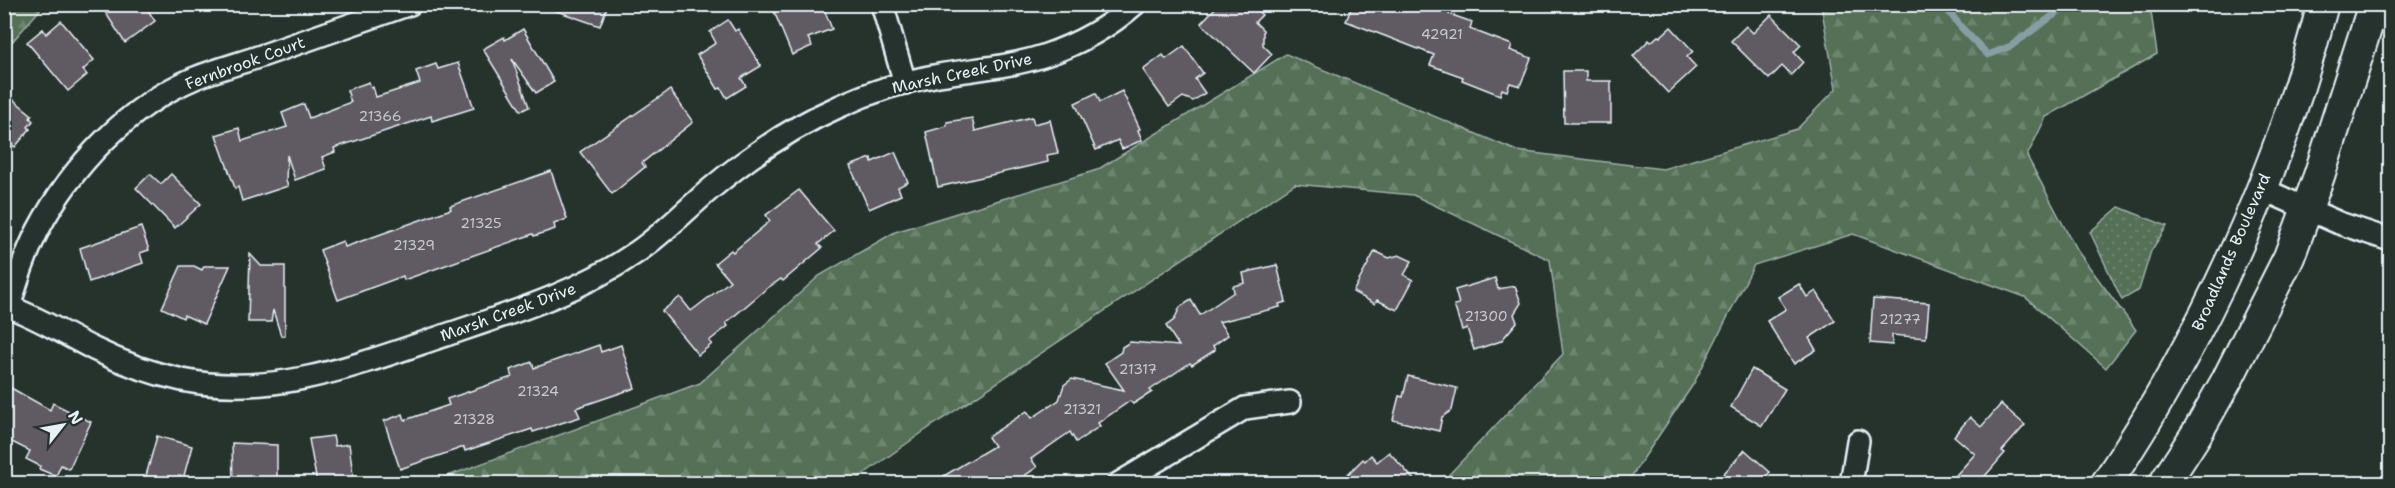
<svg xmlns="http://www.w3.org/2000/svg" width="2395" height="488" font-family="'Shantell Sans',sans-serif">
<defs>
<pattern id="grass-dots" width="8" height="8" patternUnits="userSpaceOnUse" patternTransform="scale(1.5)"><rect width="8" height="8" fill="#557057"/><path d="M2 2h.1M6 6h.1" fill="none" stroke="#6d8570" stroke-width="1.8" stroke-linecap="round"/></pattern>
<pattern id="forest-firs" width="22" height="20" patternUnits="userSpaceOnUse" patternTransform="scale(1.5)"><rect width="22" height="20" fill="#557057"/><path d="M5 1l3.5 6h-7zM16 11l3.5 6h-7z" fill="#6d8570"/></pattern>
</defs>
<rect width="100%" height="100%" fill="#26332d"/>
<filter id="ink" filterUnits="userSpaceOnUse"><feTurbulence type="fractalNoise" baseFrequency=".0167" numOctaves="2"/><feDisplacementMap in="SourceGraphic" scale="12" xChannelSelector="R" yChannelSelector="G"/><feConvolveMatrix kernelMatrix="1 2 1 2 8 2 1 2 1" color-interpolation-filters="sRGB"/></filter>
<g filter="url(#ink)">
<polygon fill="url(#grass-dots)" stroke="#9eb0a8" stroke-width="1.5" points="2119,207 2167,226 2151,251 2139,290 2122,300 2090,232"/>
<g fill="url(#forest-firs)" stroke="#9eb0a8" stroke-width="1.5">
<polygon points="5,4 44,5 5,50 4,5"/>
<polygon points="1821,5 2150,5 2157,54 2046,117 2027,156 2076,249 2136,330 2106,368 2025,297 1853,234 1754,265 1694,383 1627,483 1441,483 1563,354 1550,260 1413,195 1295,184 923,432 851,483 429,483 700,383 819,276 895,232 1097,170 1286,54 1517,151 1663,169 1797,129 1836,89"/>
</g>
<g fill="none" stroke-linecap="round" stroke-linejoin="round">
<polyline stroke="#879fa3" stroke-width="7" points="1943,4 1960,26 1988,55 2011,46 2069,4"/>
</g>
<g fill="#605a62" stroke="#e8f1f8" stroke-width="1.5">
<polygon points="100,4 144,4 155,21 125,43"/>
<polygon points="548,4 608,4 600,26 548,8"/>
<polygon points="771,4 822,4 832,29 808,38 812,46 792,55"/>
<polygon points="1219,4 1251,4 1262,15 1255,22 1263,30 1263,45 1272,54 1254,73 1201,23"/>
<polygon points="1353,4 1452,4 1449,14 1472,22 1470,29 1512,45 1510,50 1531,58 1520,86 1510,83 1507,91 1502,89 1500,95 1462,80 1463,77 1430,65 1434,55 1346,21"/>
<polygon points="1771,15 1801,45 1794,52 1803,62 1791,75 1782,66 1769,79 1731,41 1746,26 1753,33"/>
<polygon points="728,20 735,31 738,29 761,66 741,78 746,86 727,98 721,88 718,89 697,55 716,43 710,32"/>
<polygon points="61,21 94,60 83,70 87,75 68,91 27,42 43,29 46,34"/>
<polygon points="1671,27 1693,51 1687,57 1696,67 1668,93 1633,56 1649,40 1651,42 1658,36 1660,37"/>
<polygon points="523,29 554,82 536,93 512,59 529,107 521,111 483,49 504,37 505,40"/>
<polygon points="1184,46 1203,73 1195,79 1205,93 1193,101 1183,97 1169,107 1143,70 1163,55 1166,59"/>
<polygon points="458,63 474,108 432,121 431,116 334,148 335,152 322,157 326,169 295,180 287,155 286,181 288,186 242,201 238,187 235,188 216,135 239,128 242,141 287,127 282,113 304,104 309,118 351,102 347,90 369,82 371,88 373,87 376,97 420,83 416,71 436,64 438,69"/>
<polygon points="1563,71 1586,71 1586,81 1611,81 1611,123 1564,123"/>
<polygon points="670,90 693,122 642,163 645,167 612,194 580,152"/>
<polygon points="1122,91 1140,129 1138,130 1142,140 1122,149 1118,140 1096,150 1075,103 1096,93 1100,102"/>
<polygon points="4,92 32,115 30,118 33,121 28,127 30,129 15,147 4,139"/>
<polygon points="1032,117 1034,124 1050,120 1058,153 1047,155 1048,162 938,187 926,132 947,126 947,122 972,118 975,131"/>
<polygon points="895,152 908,182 898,187 901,195 869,209 850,166 871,158 872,162"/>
<polygon points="551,171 567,219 554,224 555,229 534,236 533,234 404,280 403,276 338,300 320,250 343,241 345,247 451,209 450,206"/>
<polygon points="150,174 161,184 171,174 201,204 175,228 136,188"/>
<polygon points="799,190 834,231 818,244 822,248 783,281 781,279 766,289 726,323 728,326 709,341 712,344 698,355 662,311 680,297 691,311 730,281 715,263 731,250 733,252 770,221 766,215"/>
<polygon points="141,227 149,250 140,253 143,263 89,282 80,248"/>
<polygon points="1375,251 1389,258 1399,255 1412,261 1404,275 1413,280 1397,310 1377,300 1375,304 1353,292"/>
<polygon points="250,254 261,266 285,266 285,335 281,336 273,310 271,322 248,322"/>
<polygon points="1277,265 1286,302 1279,304 1280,307 1219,322 1228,335 1213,346 1215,350 1192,365 1190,363 1150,390 1152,392 1133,404 1130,401 1098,423 1100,426 1076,442 1070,432 1031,459 1037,467 1014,483 932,483 994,446 988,437 1027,411 1032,418 1059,400 1064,385 1072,379 1124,390 1105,363 1121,352 1122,347 1130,342 1179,346 1166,326 1174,320 1180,307 1191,300 1200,315 1234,292 1233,286 1245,283 1243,273"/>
<polygon points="181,266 194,266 202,270 204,266 230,266 204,324 184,315 183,318 162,308"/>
<polygon points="1495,278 1498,289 1515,286 1521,303 1514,314 1517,322 1501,341 1474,350 1467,328 1462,330 1454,305 1459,304 1455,290"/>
<polygon points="1799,284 1807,297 1816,291 1835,321 1809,338 1816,350 1794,364 1767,321 1786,309 1778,297"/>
<polygon points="1873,299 1929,303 1926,338 1892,335 1892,345 1870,343"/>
<polygon points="599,345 601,352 621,345 635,388 576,408 580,417 533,432 532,429 465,451 464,447 400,469 384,421 403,414 405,420 449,405 447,399 512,377 510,370 532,362 534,368"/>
<polygon points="1752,369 1785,389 1762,426 1731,407"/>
<polygon points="1408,376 1457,388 1452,410 1442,417 1439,431 1393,420 1399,396 1403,397"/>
<polygon points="4,384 50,410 53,403 91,422 69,469 61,465 56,476 39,469 40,466 26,459 30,451 4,438"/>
<polygon points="2001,404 2025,425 2002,451 2005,453 1979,483 1949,483 1975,454 1954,436 1970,417 1981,427"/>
<polygon points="157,436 192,446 182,483 144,483"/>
<polygon points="333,436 335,446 349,444 354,483 317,483 309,439"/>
<polygon points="232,443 277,445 277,483 233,483"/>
<polygon points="1745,450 1770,472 1760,483 1715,483"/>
<polygon points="1389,452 1417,483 1357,483 1348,474 1363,459 1365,461 1371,455 1377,462"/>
</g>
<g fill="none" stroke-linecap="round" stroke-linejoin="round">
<g stroke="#e8f1f8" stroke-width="26">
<g id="street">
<polyline points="882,4 905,83"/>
<polyline points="2260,188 2339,223 2390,240"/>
<path d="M4,305C36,316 64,334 94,349C122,363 151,373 182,380C275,399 362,363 449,334C515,312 579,292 637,252C663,234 684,212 708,191C748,157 790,128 838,107C870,92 905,81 939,75C974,69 1009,67 1043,56C1076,45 1109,27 1135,4"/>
<path d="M9,307C17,281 25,255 38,230C71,167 128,106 195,78C218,69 241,63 264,55C313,38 362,21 410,4"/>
<polyline points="1118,484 1245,408 1290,402"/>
<polyline points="1851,484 1858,441"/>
</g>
</g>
<g stroke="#e8f1f8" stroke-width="34">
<g id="secondary">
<path d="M2106,484C2202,340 2280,172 2323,4"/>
<polyline points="2164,484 2197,433 2228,378 2289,257 2319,176 2374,4"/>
</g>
</g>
<use href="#street" stroke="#26332d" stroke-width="21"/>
<use href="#secondary" stroke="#26332d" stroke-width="30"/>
</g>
</g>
<g text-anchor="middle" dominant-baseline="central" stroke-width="5" stroke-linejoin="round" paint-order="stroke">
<g font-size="14" fill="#c6cbd2">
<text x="1442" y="34">42921</text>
<text x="380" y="116">21366</text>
<text x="481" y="223">21325</text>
<text x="414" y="245">21329</text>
<text x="1486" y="316">21300</text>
<text x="1900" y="319">21277</text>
<text x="1138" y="369">21317</text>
<text x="538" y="391">21324</text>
<text x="1082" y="409">21321</text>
<text x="474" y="419">21328</text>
</g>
<g font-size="16" fill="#e8f1f8" stroke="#26332d">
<text transform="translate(245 63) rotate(-20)">Fernbrook Court</text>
<text transform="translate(962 73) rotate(-12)">Marsh Creek Drive</text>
<text transform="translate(2231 252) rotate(-66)">Broadlands Boulevard</text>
<text transform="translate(508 312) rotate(-20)">Marsh Creek Drive</text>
</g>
</g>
<rect width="2395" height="488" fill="none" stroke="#26332d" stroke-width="24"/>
<rect x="12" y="12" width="2371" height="464" fill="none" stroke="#e8f1f8" stroke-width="2" filter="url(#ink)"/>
<g transform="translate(63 425) rotate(59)" stroke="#26332d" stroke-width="4.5" paint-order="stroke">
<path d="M0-4.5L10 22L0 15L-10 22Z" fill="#e8f1f8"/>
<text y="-9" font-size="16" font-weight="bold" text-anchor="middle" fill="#e8f1f8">N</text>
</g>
</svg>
